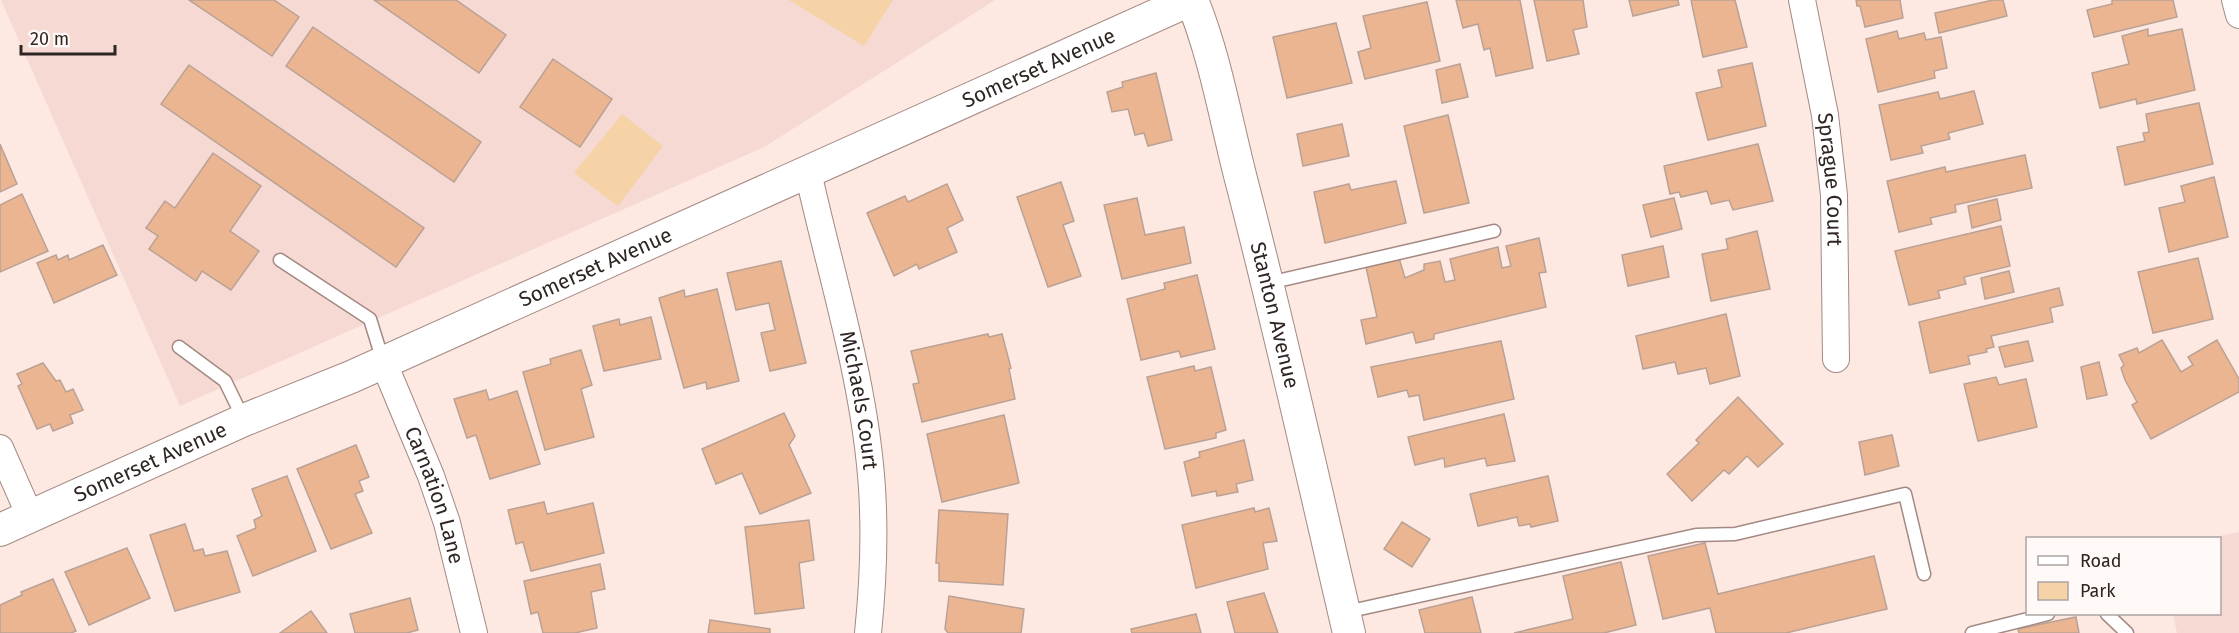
<svg xmlns="http://www.w3.org/2000/svg" width="2239" height="633" font-family="'Fira Sans',sans-serif">
<rect width="100%" height="100%" fill="#fee8e2"/>
<g fill="#f6d9d2">
<polygon points="1,0 995,0 766,146 180,406"/>
<polygon points="2239,532 2239,633 2177,633 2173,614 2220,614 2220,538 2210,538"/>
</g>
<g fill="#f5d3a7">
<polygon points="789,0 893,0 864,46"/>
<polygon points="622,114 663,146 618,206 574,173"/>
</g>
<g fill="#ecb592" stroke="#b9a295" stroke-width="1.5">
<polygon points="189,0 274,0 299,17 272,56"/>
<polygon points="374,0 456,0 506,35 479,73"/>
<polygon points="1456,0 1520,0 1533,68 1496,76 1490,48 1484,50 1478,24 1463,28"/>
<polygon points="1534,0 1583,0 1587,27 1573,30 1579,54 1547,61"/>
<polygon points="1629,0 1678,0 1679,5 1633,16"/>
<polygon points="1691,0 1735,0 1747,47 1703,57"/>
<polygon points="1856,0 1900,0 1903,18 1865,27 1860,6 1857,6"/>
<polygon points="1993,0 2003,0 2007,16 1939,33 1935,13"/>
<polygon points="2112,0 2173,0 2177,17 2094,37 2087,10 2112,4"/>
<polygon points="1427,2 1440,61 1365,79 1358,52 1371,48 1363,16"/>
<polygon points="1336,23 1352,83 1287,98 1273,37"/>
<polygon points="313,27 481,142 454,182 286,66"/>
<polygon points="2148,29 2148,36 2182,29 2195,90 2137,104 2136,99 2100,108 2092,73 2129,64 2122,36"/>
<polygon points="1897,31 1899,39 1924,33 1926,40 1941,37 1947,68 1934,71 1935,78 1878,92 1866,39"/>
<polygon points="553,59 612,99 580,147 520,107"/>
<polygon points="1752,63 1766,126 1708,140 1696,93 1722,87 1718,70"/>
<polygon points="1460,64 1468,97 1442,103 1436,70"/>
<polygon points="189,65 424,228 396,267 161,104"/>
<polygon points="1156,73 1172,140 1148,146 1144,133 1135,135 1128,109 1112,112 1107,92 1123,87 1122,82"/>
<polygon points="1974,91 1983,124 1948,133 1950,139 1921,146 1923,153 1891,160 1879,105 1938,92 1940,99"/>
<polygon points="2199,103 2213,164 2125,185 2117,147 2145,141 2143,133 2149,132 2146,114"/>
<polygon points="1448,115 1469,203 1424,213 1404,126"/>
<polygon points="1342,124 1349,156 1303,166 1297,134"/>
<polygon points="0,144 17,184 0,192"/>
<polygon points="1758,144 1773,201 1733,210 1729,200 1711,204 1707,191 1681,197 1679,192 1670,194 1664,166"/>
<polygon points="213,153 261,186 230,231 259,251 231,290 202,271 196,281 149,249 158,236 146,228 165,201 175,208"/>
<polygon points="2025,155 2032,188 1955,205 1956,212 1930,218 1932,224 1899,232 1887,181 1945,167 1946,172"/>
<polygon points="2214,177 2228,237 2169,252 2159,208 2185,202 2181,186"/>
<polygon points="1396,181 1406,223 1325,243 1314,192 1349,184 1351,190"/>
<polygon points="1061,182 1074,221 1063,225 1081,276 1048,287 1017,197"/>
<polygon points="947,184 963,220 947,228 957,252 919,269 917,264 894,276 867,213 905,196 908,202"/>
<polygon points="22,194 48,251 0,272 0,205"/>
<polygon points="1137,198 1145,235 1184,227 1191,263 1122,279 1104,205"/>
<polygon points="1674,198 1682,229 1651,237 1643,205"/>
<polygon points="1997,199 2001,220 1972,228 1968,206"/>
<polygon points="2001,226 2010,266 1964,277 1966,284 1938,291 1940,298 1909,305 1895,251"/>
<polygon points="1757,231 1770,289 1711,301 1702,254 1728,249 1726,239"/>
<polygon points="1539,238 1546,272 1539,273 1546,307 1434,334 1434,339 1416,343 1413,332 1366,344 1361,320 1377,317 1366,267 1399,258 1405,278 1424,270 1424,264 1440,261 1445,282 1455,280 1450,259 1498,247 1502,268 1511,266 1506,246"/>
<polygon points="103,245 117,275 54,303 37,263 56,255 58,260 68,255 69,260"/>
<polygon points="1663,246 1669,277 1628,286 1622,255"/>
<polygon points="2198,258 2213,319 2153,333 2138,272"/>
<polygon points="781,261 806,363 770,371 761,333 775,330 769,303 736,310 727,273"/>
<polygon points="2009,271 2014,292 1985,299 1981,278"/>
<polygon points="1197,275 1215,349 1181,357 1179,351 1141,360 1127,299 1165,289 1164,283"/>
<polygon points="2059,288 2063,305 2050,308 2053,322 1991,336 1994,347 1986,349 1987,352 1968,356 1970,364 1930,373 1919,322"/>
<polygon points="717,289 739,381 707,389 706,382 684,388 659,298 684,290 685,297"/>
<polygon points="1726,314 1740,376 1710,384 1706,368 1678,374 1675,362 1643,369 1636,336"/>
<polygon points="651,317 661,359 604,371 593,326 619,319 620,325"/>
<polygon points="988,334 989,337 1002,334 1011,368 1009,369 1015,399 922,422 913,384 919,383 911,351"/>
<polygon points="2162,340 2181,372 2193,365 2188,357 2217,340 2239,379 2239,392 2151,439 2132,405 2137,402 2125,380 2121,368 2124,365 2119,355 2137,348 2139,353"/>
<polygon points="1501,341 1514,399 1424,420 1419,395 1409,397 1407,390 1378,397 1371,367"/>
<polygon points="2028,341 2033,361 2005,367 1999,347"/>
<polygon points="581,350 592,385 581,389 594,437 545,450 523,372 551,364 550,359"/>
<polygon points="2099,362 2107,395 2087,399 2081,367"/>
<polygon points="43,363 56,381 60,380 66,392 73,389 83,410 70,415 73,423 53,431 50,424 37,429 18,386 22,384 17,374"/>
<polygon points="1194,366 1195,371 1211,367 1226,430 1216,433 1216,438 1165,449 1147,377"/>
<polygon points="1996,377 1999,385 2026,379 2037,427 1978,441 1964,384"/>
<polygon points="486,390 489,400 517,391 540,464 490,479 476,435 467,438 454,399"/>
<polygon points="1738,397 1783,444 1758,467 1747,456 1729,474 1724,470 1692,501 1667,474 1699,443 1696,440"/>
<polygon points="784,413 795,436 789,445 811,493 760,514 742,473 716,484 702,449"/>
<polygon points="1504,414 1515,461 1487,466 1485,458 1445,467 1444,458 1415,465 1408,437"/>
<polygon points="1004,415 1019,483 942,502 927,434"/>
<polygon points="1892,435 1899,466 1865,475 1859,442"/>
<polygon points="1244,440 1253,480 1236,484 1238,492 1217,496 1216,491 1192,496 1184,462 1200,457 1199,452"/>
<polygon points="356,445 369,477 359,481 363,491 355,494 372,533 331,549 297,469"/>
<polygon points="287,476 316,551 253,576 237,536 256,528 254,520 262,516 252,489"/>
<polygon points="1548,476 1558,521 1531,527 1530,524 1519,526 1517,517 1478,526 1470,494"/>
<polygon points="544,502 547,514 593,503 604,553 531,571 523,542 516,544 508,510"/>
<polygon points="1254,508 1255,512 1269,508 1277,541 1263,543 1268,569 1196,588 1182,525"/>
<polygon points="939,510 1008,514 1003,585 939,581 939,563 936,563"/>
<polygon points="809,520 814,560 799,563 804,608 755,614 745,527"/>
<polygon points="1402,522 1430,539 1412,567 1384,549"/>
<polygon points="185,524 194,551 203,549 205,556 227,551 240,592 175,611 150,535"/>
<polygon points="1705,543 1718,594 1874,556 1887,609 1786,633 1716,633 1710,608 1663,619 1648,556"/>
<polygon points="127,548 150,598 89,625 65,572"/>
<polygon points="1621,562 1636,625 1604,633 1514,633 1573,619 1563,576"/>
<polygon points="600,564 605,589 591,592 597,628 575,633 543,633 538,612 531,614 524,581"/>
<polygon points="53,579 76,631 71,633 0,633 0,605 22,595 21,592"/>
<polygon points="1264,593 1278,633 1235,633 1227,602"/>
<polygon points="949,596 1024,609 1021,633 948,633 945,629"/>
<polygon points="1472,597 1481,633 1425,633 1419,610"/>
<polygon points="410,598 418,630 407,633 355,633 350,614"/>
<polygon points="311,611 327,633 280,633"/>
<polygon points="1196,614 1201,633 1132,633 1131,629"/>
<polygon points="2076,617 2079,633 2019,633 2018,629"/>
<polygon points="710,620 770,629 770,633 708,633"/>
</g>
<g fill="none" stroke-linecap="round" stroke-linejoin="round">
<g stroke="#a38983" stroke-width="15">
<g id="service">
<polyline points="280,260 370,319 383,361"/>
<polyline points="1269,283 1494,231"/>
<polyline points="179,347 225,381 244,420"/>
<polyline points="1346,612 1696,535 1735,534 1905,494 1924,574"/>
<polyline points="2107,614 2127,633"/>
<polyline points="1972,633 2048,614"/>
</g>
</g>
<g stroke="#a38983" stroke-width="28">
<g id="minor">
<path id="s1" d="M1802,0L1825,115L1834,195L1836,359"/>
<polyline points="2235,0 2239,15"/>
<path id="s2" d="M808,172C831,276 865,381 872,488C875,536 873,585 868,633"/>
<path id="s3" d="M383,361L431,476L447,523L474,633"/>
<polyline points="0,448 30,516"/>
</g>
</g>
<g stroke="#a38983" stroke-width="34">
<g id="tertiary">
<path id="s4" d="M1192,0C1216,59 1226,122 1242,183C1281,333 1314,483 1349,633"/>
<path id="s5" d="M0,530L244,420L351,377L1190,0"/>
</g>
</g>
<use href="#service" stroke="#fff" stroke-width="12"/>
<use href="#minor" stroke="#fff" stroke-width="26"/>
<use href="#tertiary" stroke="#fff" stroke-width="32"/>
</g>
<g text-anchor="middle" dominant-baseline="central" stroke-width="4.5" stroke-linejoin="round" paint-order="stroke">
<g font-size="21" fill="#2f2522" stroke="#fff9f8">
<text stroke="none"><textPath href="#s5" startOffset="1137">Somerset Avenue</textPath></text>
<text stroke="none"><textPath href="#s1" startOffset="182">Sprague Court</textPath></text>
<text stroke="none"><textPath href="#s5" startOffset="651">Somerset Avenue</textPath></text>
<text stroke="none"><textPath href="#s4" startOffset="326">Stanton Avenue</textPath></text>
<text stroke="none"><textPath href="#s2" startOffset="234">Michaels Court</textPath></text>
<text stroke="none"><textPath href="#s5" startOffset="165">Somerset Avenue</textPath></text>
<text stroke="none"><textPath href="#s3" startOffset="144">Carnation Lane</textPath></text>
</g>
</g>
<rect x="2026" y="537" width="195" height="78" fill="#fff9f8" stroke="#aca4a2" stroke-width="1.5"/>
<rect x="2038" y="556" width="30" height="9" fill="#ffffff" stroke="#aca4a2" stroke-width="1.5"/>
<text x="2080" y="567" font-size="18" fill="#2f2522">Road</text>
<rect x="2038" y="582" width="30" height="18" fill="#f5d3a7" stroke="#aca4a2" stroke-width="1.5"/>
<text x="2080" y="597" font-size="18" fill="#2f2522">Park</text>
<path d="M21 45v9h94v-9" fill="none" stroke="#2f2522" stroke-width="3"/>
<text x="30" y="45" font-size="18" fill="#2f2522" stroke="#fff9f8" stroke-width="4.5" paint-order="stroke">20 m</text>
</svg>
